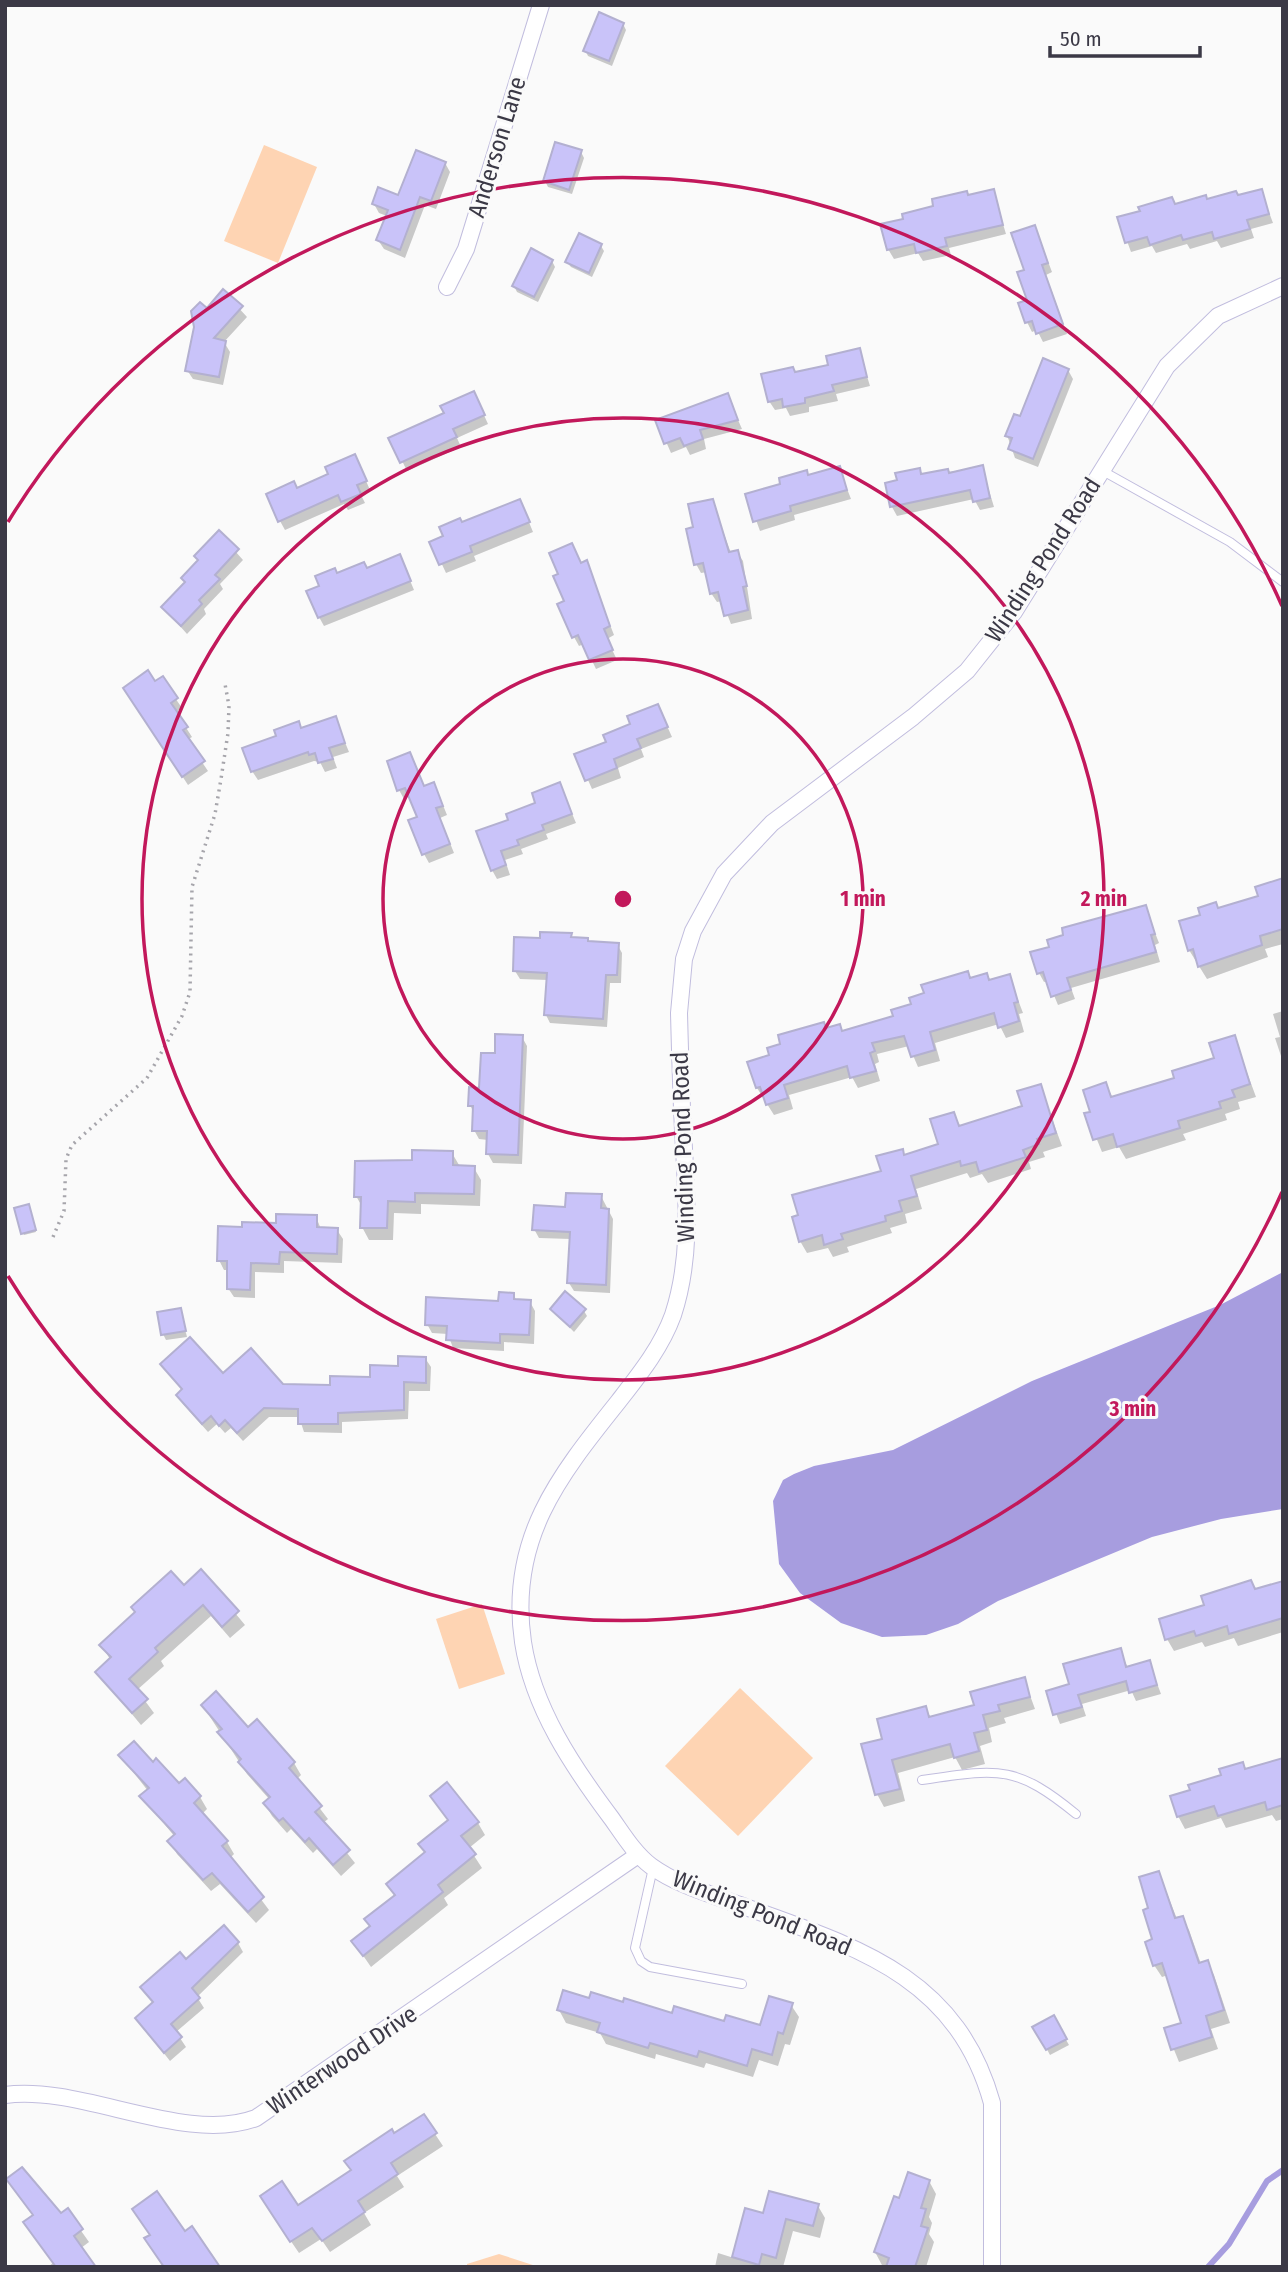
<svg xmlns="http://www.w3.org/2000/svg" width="1288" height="2272" font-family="'Fira Sans Condensed',sans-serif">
<rect width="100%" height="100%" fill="#fafafa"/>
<g fill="#fed4b3">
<polygon points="264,145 317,167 278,263 224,241"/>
<polygon points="482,1604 505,1674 459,1689 436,1619"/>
<polygon points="740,1688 813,1758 738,1836 665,1766"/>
<polygon points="499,2254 539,2267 467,2267 467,2264"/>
</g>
<polygon fill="#a79ddf" points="1283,1272 1283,1509 1221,1519 1152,1537 998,1601 958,1624 926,1635 882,1637 841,1623 800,1593 779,1564 773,1501 783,1480 794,1474 814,1466 893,1450 1032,1381 1220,1305"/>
<g fill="#0003">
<polygon points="623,24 626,30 612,66 588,56 585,50"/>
<polygon points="581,152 584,158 572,194 548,187 545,181"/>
<polygon points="445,163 450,172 436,209 425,205 405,258 384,249 378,240 387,216 379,213 374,204 399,197"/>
<polygon points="993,191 1006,234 949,248 951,255 923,261 918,253 894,259 888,249 905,220"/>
<polygon points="1261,191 1273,223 1251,229 1254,238 1221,248 1217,241 1190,249 1187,244 1156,253 1152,246 1131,252 1119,219"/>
<polygon points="1035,227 1052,272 1046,275 1067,334 1043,342 1037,330 1032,332 1027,322 1029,301 1026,271"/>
<polygon points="601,246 604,251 592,277 571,267 567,262"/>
<polygon points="552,261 555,267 538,302 517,292 514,286"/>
<polygon points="224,292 247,317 224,342 230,352 223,385 193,379 187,370 207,311"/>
<polygon points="859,350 870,386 836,394 838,401 809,407 809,412 790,416 786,408 775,410 769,401 796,374 830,366"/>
<polygon points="1068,370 1073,379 1038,467 1015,458 1007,435"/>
<polygon points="727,395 742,429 704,439 706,449 690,455 686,447 671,453 657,421"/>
<polygon points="478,402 488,424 457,438 461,447 407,471 391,438"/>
<polygon points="359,465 370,490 361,495 365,503 348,510 344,504 285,530 280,521 297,490"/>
<polygon points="982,467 994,507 980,510 974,499 897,516 892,507 887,484 899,482 919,470 922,476"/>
<polygon points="839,468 851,499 794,515 795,520 760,531 747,495"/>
<polygon points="712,501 731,553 737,552 743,561 752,619 731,624 722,601 717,602 711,593 707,572 701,573 696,564"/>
<polygon points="524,510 533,532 474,556 476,561 446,573 432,543 445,537 461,524"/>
<polygon points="219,533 243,560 220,584 223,589 204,609 206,614 187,634 163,607 186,583"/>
<polygon points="586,563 614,635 607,639 617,660 596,669 584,644 579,646 574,637 567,602"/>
<polygon points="404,566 414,590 324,626 319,617 321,587 337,575"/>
<polygon points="162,679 182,708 176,712 192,737 187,740 208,771 188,785 131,697"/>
<polygon points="658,706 672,737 641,749 644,757 618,768 621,778 592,789 577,755 608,743"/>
<polygon points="335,718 349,752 333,757 337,768 325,772 320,762 314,761 258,780 252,771"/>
<polygon points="414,763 424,788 438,793 447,815 440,818 454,853 429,863 424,854 419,818 410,796 404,799 399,790"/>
<polygon points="560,785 576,823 546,834 548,839 521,849 523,854 505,860 510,875 497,879 492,870 511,821"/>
<polygon points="1283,880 1283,944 1265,949 1268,957 1207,979 1189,950 1219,910 1260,897"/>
<polygon points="1145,907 1159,943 1155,945 1160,962 1071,988 1075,999 1058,1005 1048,981 1044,982 1039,973 1051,948"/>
<polygon points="570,935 573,939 589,943 617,944 622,953 621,983 610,983 607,1027 550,1023 546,1015 548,980 520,979 515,971 541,939"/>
<polygon points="967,973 971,980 990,982 1009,976 1023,1013 1019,1014 1024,1032 1006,1038 999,1024 935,1043 940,1061 918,1067 909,1046 877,1054 879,1062 875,1064 880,1081 858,1088 852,1077 789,1095 793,1109 774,1115 757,1088 771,1056 827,1029 839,1026 843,1032 895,1017 926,995"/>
<polygon points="1283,1011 1283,1062 1275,1038 1280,1037 1273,1014"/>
<polygon points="522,1037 527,1046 522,1164 493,1163 488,1154 488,1140 479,1139 474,1130 474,1113 470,1105 481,1090 496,1055"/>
<polygon points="1234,1037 1256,1097 1238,1102 1240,1109 1225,1114 1227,1120 1183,1134 1186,1140 1126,1159 1119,1147 1102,1152 1087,1115 1092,1113 1106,1085 1113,1098 1176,1079 1216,1059"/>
<polygon points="1040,1086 1062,1146 1043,1152 1045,1157 1029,1162 1031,1169 988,1183 982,1174 970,1178 967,1173 916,1189 922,1209 905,1214 907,1223 890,1228 892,1233 847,1247 849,1252 833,1257 828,1248 807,1253 800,1241 883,1172 902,1151 905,1156 940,1145 953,1114 961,1127 1024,1107"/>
<polygon points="452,1153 459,1165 474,1168 481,1180 480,1206 421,1204 421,1214 394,1213 393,1240 369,1240 362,1227 363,1208 356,1196 414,1162"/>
<polygon points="601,1196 613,1219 610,1293 574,1291 569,1283 571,1239 539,1238 534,1229 567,1208"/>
<polygon points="29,1208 36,1232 24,1235 23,1233"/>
<polygon points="316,1217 321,1229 337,1230 343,1239 342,1263 284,1261 284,1273 255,1272 255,1298 234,1297 228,1288 229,1270 224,1270 219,1260 244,1228"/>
<polygon points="513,1294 517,1301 530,1302 535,1311 534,1344 504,1342 504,1351 453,1348 448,1334 432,1333 427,1324 500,1303"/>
<polygon points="552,1309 584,1311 587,1316 574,1332"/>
<polygon points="180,1310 187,1337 166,1340 163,1334"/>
<polygon points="425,1358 431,1367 430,1391 409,1391 408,1419 342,1422 342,1433 304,1432 299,1417 269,1417 243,1441 231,1428 225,1433 217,1424 208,1432 183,1404 178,1395 183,1391 162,1365 282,1385 332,1386 371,1378"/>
<polygon points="201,1572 245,1625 230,1638 211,1616 161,1661 164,1666 137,1690 154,1713 141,1725 97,1672 110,1659 101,1645 184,1588"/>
<polygon points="1283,1582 1283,1632 1238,1646 1234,1638 1205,1647 1202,1642 1174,1651 1167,1639 1206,1606"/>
<polygon points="1120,1650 1128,1668 1149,1662 1161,1694 1136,1701 1131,1690 1082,1704 1086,1716 1060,1724 1048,1692 1071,1685"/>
<polygon points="1024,1679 1035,1709 1004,1718 1006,1723 989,1728 992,1742 980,1746 985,1764 962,1770 955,1757 898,1773 905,1801 884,1807 877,1794 884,1740 925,1708 931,1718 976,1706"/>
<polygon points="203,1706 248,1729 294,1763 301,1775 297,1779 328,1819 323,1823 355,1863 341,1876 317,1849 313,1853 291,1829 287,1833 272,1816 265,1804 270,1800 247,1774"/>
<polygon points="120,1755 153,1764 179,1785 200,1797 207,1809 202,1814 227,1842 234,1854 230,1858 269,1910 256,1923 220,1884 211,1891 177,1854 170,1841 175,1837 142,1797 148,1791"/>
<polygon points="1283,1760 1283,1819 1276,1821 1272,1815 1226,1828 1221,1818 1185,1829 1178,1816 1192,1791 1223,1776"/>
<polygon points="432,1797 478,1823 485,1835 469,1848 482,1868 444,1898 448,1905 371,1967 353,1941 371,1927 395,1897 388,1884 426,1853 449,1821"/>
<polygon points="1159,1873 1177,1919 1182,1918 1189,1930 1201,1964 1207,1962 1214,1975 1230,2023 1211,2029 1218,2049 1179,2062 1166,2030 1184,2024 1168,1975 1162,1977 1154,1965 1151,1909"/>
<polygon points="238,1943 243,1952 197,1997 204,2008 176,2032 186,2047 170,2061 137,2019 154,2004 142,1987 185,1961"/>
<polygon points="590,2000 762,2028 791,2005 799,2017 790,2045 785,2044 778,2066 759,2060 753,2077 706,2063 704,2068 656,2054 655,2059 606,2044 600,2033 566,2023 559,2010"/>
<polygon points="1053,2017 1069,2045 1050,2055 1035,2027"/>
<polygon points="423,2116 443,2146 397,2176 404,2187 364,2213 371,2225 330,2252 321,2239 299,2253 269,2209 297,2207 352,2171"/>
<polygon points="929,2181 936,2194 929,2217 932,2223 929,2234 934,2242 926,2267 883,2267 875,2252 900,2200"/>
<polygon points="16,2191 61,2216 67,2211 89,2242 81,2248 94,2267 48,2267 53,2263 34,2216"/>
<polygon points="818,2206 825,2218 820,2238 793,2231 783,2267 715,2267 718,2253 734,2258 746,2211 765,2216"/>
</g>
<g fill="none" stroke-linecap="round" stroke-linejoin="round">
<polyline stroke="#a79ddf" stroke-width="6" points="1208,2267 1229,2244 1267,2181 1283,2170"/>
</g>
<g fill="#c9c3f9" stroke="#b3b0d0" stroke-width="2">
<polygon points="599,12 624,23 609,61 583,51"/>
<polygon points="555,142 582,150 569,190 543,181"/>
<polygon points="416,150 446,162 431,201 420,197 400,250 376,240 388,210 372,204 378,187 398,195"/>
<polygon points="994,189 1003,225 945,238 947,246 916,253 914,244 887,250 880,224 903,219 902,214 933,206 932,199 967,191 968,195"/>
<polygon points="1262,189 1269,214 1247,220 1250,229 1214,239 1212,232 1183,240 1181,235 1150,245 1147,237 1125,243 1117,217 1140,211 1138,207 1172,197 1175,204 1206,195 1207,199 1236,191 1238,195"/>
<polygon points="1035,225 1048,263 1042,265 1063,324 1036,334 1032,321 1025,323 1018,303 1027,300 1017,272 1024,270 1011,233"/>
<polygon points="579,233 602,244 589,273 565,262"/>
<polygon points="531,248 553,260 534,297 512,286"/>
<polygon points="223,289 243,306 214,338 226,341 219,377 185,371 194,327 191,311 200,302 207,308"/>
<polygon points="860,348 867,377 832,385 834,391 805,398 805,403 783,407 782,399 768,402 761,374 793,367 795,372 828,365 826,356"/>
<polygon points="1043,358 1069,369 1033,459 1008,449 1012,438 1005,436 1014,414 1020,416"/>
<polygon points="474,391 485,415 453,429 457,437 400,463 388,438 444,413 440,406"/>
<polygon points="728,393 738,420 700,430 703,439 684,446 680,438 664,444 655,420"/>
<polygon points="355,454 367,481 357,485 361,494 341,502 338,495 278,522 266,494 294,481 297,488 328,474 325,467"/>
<polygon points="983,465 990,498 973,502 970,490 890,507 885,483 897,480 895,473 920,468 921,474 948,469 949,473"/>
<polygon points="840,466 847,490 790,506 791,511 753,522 745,494 780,484 779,478 807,470 808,475"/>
<polygon points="520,499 530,522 470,546 472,552 439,565 429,542 443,536 439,527 460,518 462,522"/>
<polygon points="713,499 729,552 738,550 747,586 743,587 748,610 724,616 718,592 710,594 703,563 694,565 686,529 693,527 688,504"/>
<polygon points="219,530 239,549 215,575 220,579 199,600 202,604 181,626 161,607 185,582 181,578 198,560 194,556"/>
<polygon points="572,543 581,563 587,560 610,626 604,629 613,650 589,660 578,635 572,638 557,604 564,601 553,576 558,574 549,553"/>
<polygon points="400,554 411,581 318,618 306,591 319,586 315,576 335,568 337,573 364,562 367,568"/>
<polygon points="148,670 155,681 163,676 178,698 171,703 188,727 183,730 205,761 182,777 123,688"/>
<polygon points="658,704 668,727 637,739 641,748 614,759 617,768 585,781 574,754 606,742 603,735 630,724 627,716"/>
<polygon points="336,716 345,743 329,748 333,759 318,763 315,753 309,755 308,752 251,772 242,748 276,736 274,730 299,721 301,728"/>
<polygon points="410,752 424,786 434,782 443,806 436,808 450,844 422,855 408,820 417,817 405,788 397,791 387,761"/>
<polygon points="560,782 572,814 542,825 544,830 517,840 519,845 501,851 506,865 491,871 476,831 508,820 506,814 535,803 532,793"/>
<polygon points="1283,878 1283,929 1260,936 1262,945 1198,967 1193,949 1188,951 1179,921 1200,915 1198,908 1216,902 1218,908 1258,896 1255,887"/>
<polygon points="1146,905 1155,934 1151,935 1156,952 1067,978 1071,990 1051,997 1043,972 1037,974 1030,952 1049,947 1047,940 1063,935 1062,928"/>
<polygon points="540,932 572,933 571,937 588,938 588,941 619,943 617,975 606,975 603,1019 544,1015 547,973 513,971 514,937 540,938"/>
<polygon points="968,971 970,978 987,973 989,980 1010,974 1018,1002 1014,1003 1019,1021 998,1028 994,1013 930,1032 935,1050 911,1057 904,1036 872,1043 875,1051 870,1053 876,1071 850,1078 847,1066 784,1085 788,1098 766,1105 760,1087 756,1088 747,1062 769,1055 767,1048 780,1044 778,1035 824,1022 826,1028 840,1024 842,1031 893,1016 891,1010 911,1004 909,998 924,993 921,985"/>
<polygon points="495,1034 523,1035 518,1155 486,1154 487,1131 472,1131 473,1106 468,1106 469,1087 479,1088 481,1053 495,1053"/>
<polygon points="1235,1035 1250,1084 1232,1090 1235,1097 1219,1102 1221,1108 1178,1121 1180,1128 1117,1147 1113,1134 1093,1140 1084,1113 1090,1112 1083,1090 1106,1082 1111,1097 1174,1078 1172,1071 1214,1058 1209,1043"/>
<polygon points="1041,1084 1056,1133 1037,1139 1039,1144 1023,1150 1026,1157 979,1172 976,1162 961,1166 960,1161 911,1176 917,1196 899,1201 902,1211 885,1216 886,1221 841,1234 843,1239 824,1245 822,1235 799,1242 792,1217 798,1215 792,1195 881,1171 876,1156 903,1149 904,1155 938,1144 930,1119 954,1112 959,1126 1022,1106 1017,1091"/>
<polygon points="412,1150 453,1151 453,1165 475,1166 474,1194 415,1193 415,1202 388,1201 387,1228 360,1228 361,1197 354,1197 355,1161 412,1160"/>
<polygon points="566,1193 602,1194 601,1208 609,1209 606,1285 567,1283 570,1232 532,1230 534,1205 565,1207"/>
<polygon points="29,1204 36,1230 21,1234 14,1208"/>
<polygon points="276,1214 317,1215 317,1227 338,1228 337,1254 280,1252 279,1264 251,1263 250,1290 227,1289 227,1261 217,1261 218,1226 242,1227 242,1222 276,1223"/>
<polygon points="565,1291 586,1309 570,1327 550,1309"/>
<polygon points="499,1292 514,1293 514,1299 531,1300 529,1335 500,1334 500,1343 446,1340 447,1326 425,1325 426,1297 498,1301"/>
<polygon points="181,1308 186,1331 161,1335 157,1312"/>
<polygon points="190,1337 223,1373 251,1348 283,1384 330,1385 330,1376 370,1377 370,1365 398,1366 398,1356 426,1357 426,1383 404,1382 404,1410 338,1413 338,1424 298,1424 298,1409 264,1408 237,1433 225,1420 219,1426 211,1416 202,1424 176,1395 182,1389 160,1364"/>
<polygon points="201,1569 239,1611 222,1627 203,1605 155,1648 158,1652 129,1679 148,1699 132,1713 95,1672 111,1657 99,1645 135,1612 131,1607 171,1571 184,1585"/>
<polygon points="1251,1580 1255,1589 1283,1581 1283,1618 1229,1634 1227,1626 1196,1636 1194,1631 1165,1640 1159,1619 1204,1605 1201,1596"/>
<polygon points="1121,1648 1126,1667 1150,1660 1157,1685 1129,1693 1126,1681 1078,1695 1082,1707 1053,1715 1046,1691 1069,1684 1063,1664"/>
<polygon points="1025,1677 1030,1697 998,1705 1000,1711 983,1715 987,1730 974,1733 979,1751 954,1758 950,1744 892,1760 900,1789 875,1795 861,1744 882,1739 877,1719 926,1706 929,1717 974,1705 970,1692"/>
<polygon points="216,1691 248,1727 257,1719 295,1762 289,1768 322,1806 315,1812 350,1850 333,1865 309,1838 305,1842 283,1818 279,1821 263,1803 270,1797 238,1762 241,1759 217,1732 222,1729 201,1705"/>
<polygon points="134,1741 153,1762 156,1758 179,1783 185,1778 201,1796 194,1803 228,1841 222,1846 264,1897 248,1912 212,1873 203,1880 167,1841 175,1834 139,1796 149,1788 118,1755"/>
<polygon points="1283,1758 1283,1805 1267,1810 1265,1802 1218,1816 1214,1806 1177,1817 1170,1796 1190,1790 1188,1785 1221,1775 1219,1769 1243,1762 1245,1769"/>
<polygon points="447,1782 479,1822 461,1836 476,1854 438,1885 443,1892 363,1956 351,1941 370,1926 364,1919 395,1895 386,1884 425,1852 418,1844 448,1820 430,1796"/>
<polygon points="1159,1871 1175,1918 1183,1916 1199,1963 1208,1960 1224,2010 1206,2016 1212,2037 1171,2050 1164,2028 1181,2023 1162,1963 1153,1966 1145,1942 1152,1939 1143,1910 1148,1908 1139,1877"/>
<polygon points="224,1925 239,1942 192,1988 200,1998 171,2024 182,2037 164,2053 135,2018 153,2002 140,1987 180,1952 186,1959"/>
<polygon points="563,1990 589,1998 591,1992 623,2002 624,1998 672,2013 674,2006 724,2021 726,2015 760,2025 769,1996 793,2003 783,2034 778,2032 772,2055 752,2049 747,2066 699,2051 697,2057 650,2043 648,2048 597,2032 600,2023 557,2010"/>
<polygon points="1054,2015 1067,2039 1046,2050 1032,2027"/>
<polygon points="424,2114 437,2133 391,2163 398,2174 358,2201 365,2212 322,2241 312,2228 290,2242 260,2196 282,2181 298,2205 351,2170 344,2161 392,2129 394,2133"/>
<polygon points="22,2167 61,2213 68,2208 83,2229 74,2236 96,2267 56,2267 23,2222 33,2215 6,2179"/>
<polygon points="908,2172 930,2180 921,2208 926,2209 921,2226 928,2228 915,2267 886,2267 889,2258 874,2252 894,2196 899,2198"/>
<polygon points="157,2191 185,2231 192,2226 220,2267 164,2267 144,2238 150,2235 132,2209"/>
<polygon points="769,2191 819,2204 813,2226 786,2219 776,2258 762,2254 759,2265 732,2257 745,2208 763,2213"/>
</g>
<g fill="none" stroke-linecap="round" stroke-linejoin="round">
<g stroke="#c1bdde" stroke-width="10">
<g id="lane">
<polyline points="1101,470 1230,542 1283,582"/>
<path d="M922,1780C998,1769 1015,1764 1076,1814"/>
<polyline points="653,1868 635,1948 641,1961 650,1967 742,1984"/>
</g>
</g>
<g stroke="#c1bdde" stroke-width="18">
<g id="street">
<polyline points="447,287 466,249 541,5"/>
<path d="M5,2095C80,2084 185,2145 256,2118L638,1855"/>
<path d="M992,2267V2103C956,1974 853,1946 740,1905C710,1894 677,1885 651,1866C635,1854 624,1836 612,1819C573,1767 533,1708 523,1642C508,1540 558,1477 618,1402C639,1375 661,1348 673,1315C693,1254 686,1193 683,1130C681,1091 680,1052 679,1013L684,959L693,931L724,874L772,823L913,717L967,671L1014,612L1167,366L1218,316L1283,286"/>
</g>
</g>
<polyline stroke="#a6a5ab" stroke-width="3.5" stroke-dasharray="2 5" stroke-linecap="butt" points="53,1237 64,1211 66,1159 72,1145 147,1078 182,1016 190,992 192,887 215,814 221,779 228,733 229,706 225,684"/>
<use href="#lane" stroke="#fff" stroke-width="8"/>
<use href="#street" stroke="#fff" stroke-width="16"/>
</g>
<g fill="none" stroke="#c2185b" stroke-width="3.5">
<circle cx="623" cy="899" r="240"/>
<circle cx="623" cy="899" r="481"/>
<path d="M1282 1192A721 721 0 0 1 8 1276M8 522A721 721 0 0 1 1282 606"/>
</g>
<g text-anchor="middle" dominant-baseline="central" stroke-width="6" stroke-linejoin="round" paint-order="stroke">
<g font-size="24" fill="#3b3946" stroke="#fafafa">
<text transform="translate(497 147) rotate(-73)">Anderson Lane</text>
<text transform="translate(1043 560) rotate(-57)">Winding Pond Road</text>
<text transform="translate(683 1147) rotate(-92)">Winding Pond Road</text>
<text transform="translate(762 1913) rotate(22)">Winding Pond Road</text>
<text transform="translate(342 2060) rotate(-34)">Winterwood Drive</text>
</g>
</g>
<circle cx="623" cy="899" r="10" fill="#c2185b" stroke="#fafafa" stroke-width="3.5"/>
<g font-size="21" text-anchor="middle" font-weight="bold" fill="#c2185b" stroke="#fafafa" stroke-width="6" stroke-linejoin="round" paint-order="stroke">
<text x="863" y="906">1 min</text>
<text x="1104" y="906">2 min</text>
<text x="1133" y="1416">3 min</text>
</g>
<rect width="1288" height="2272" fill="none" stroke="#3b3946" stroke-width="14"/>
<path d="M1050 46v10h150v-10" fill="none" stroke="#3b3946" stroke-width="3.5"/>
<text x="1060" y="46" font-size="21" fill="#3b3946" stroke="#fafafa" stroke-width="5" paint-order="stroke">50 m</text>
</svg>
